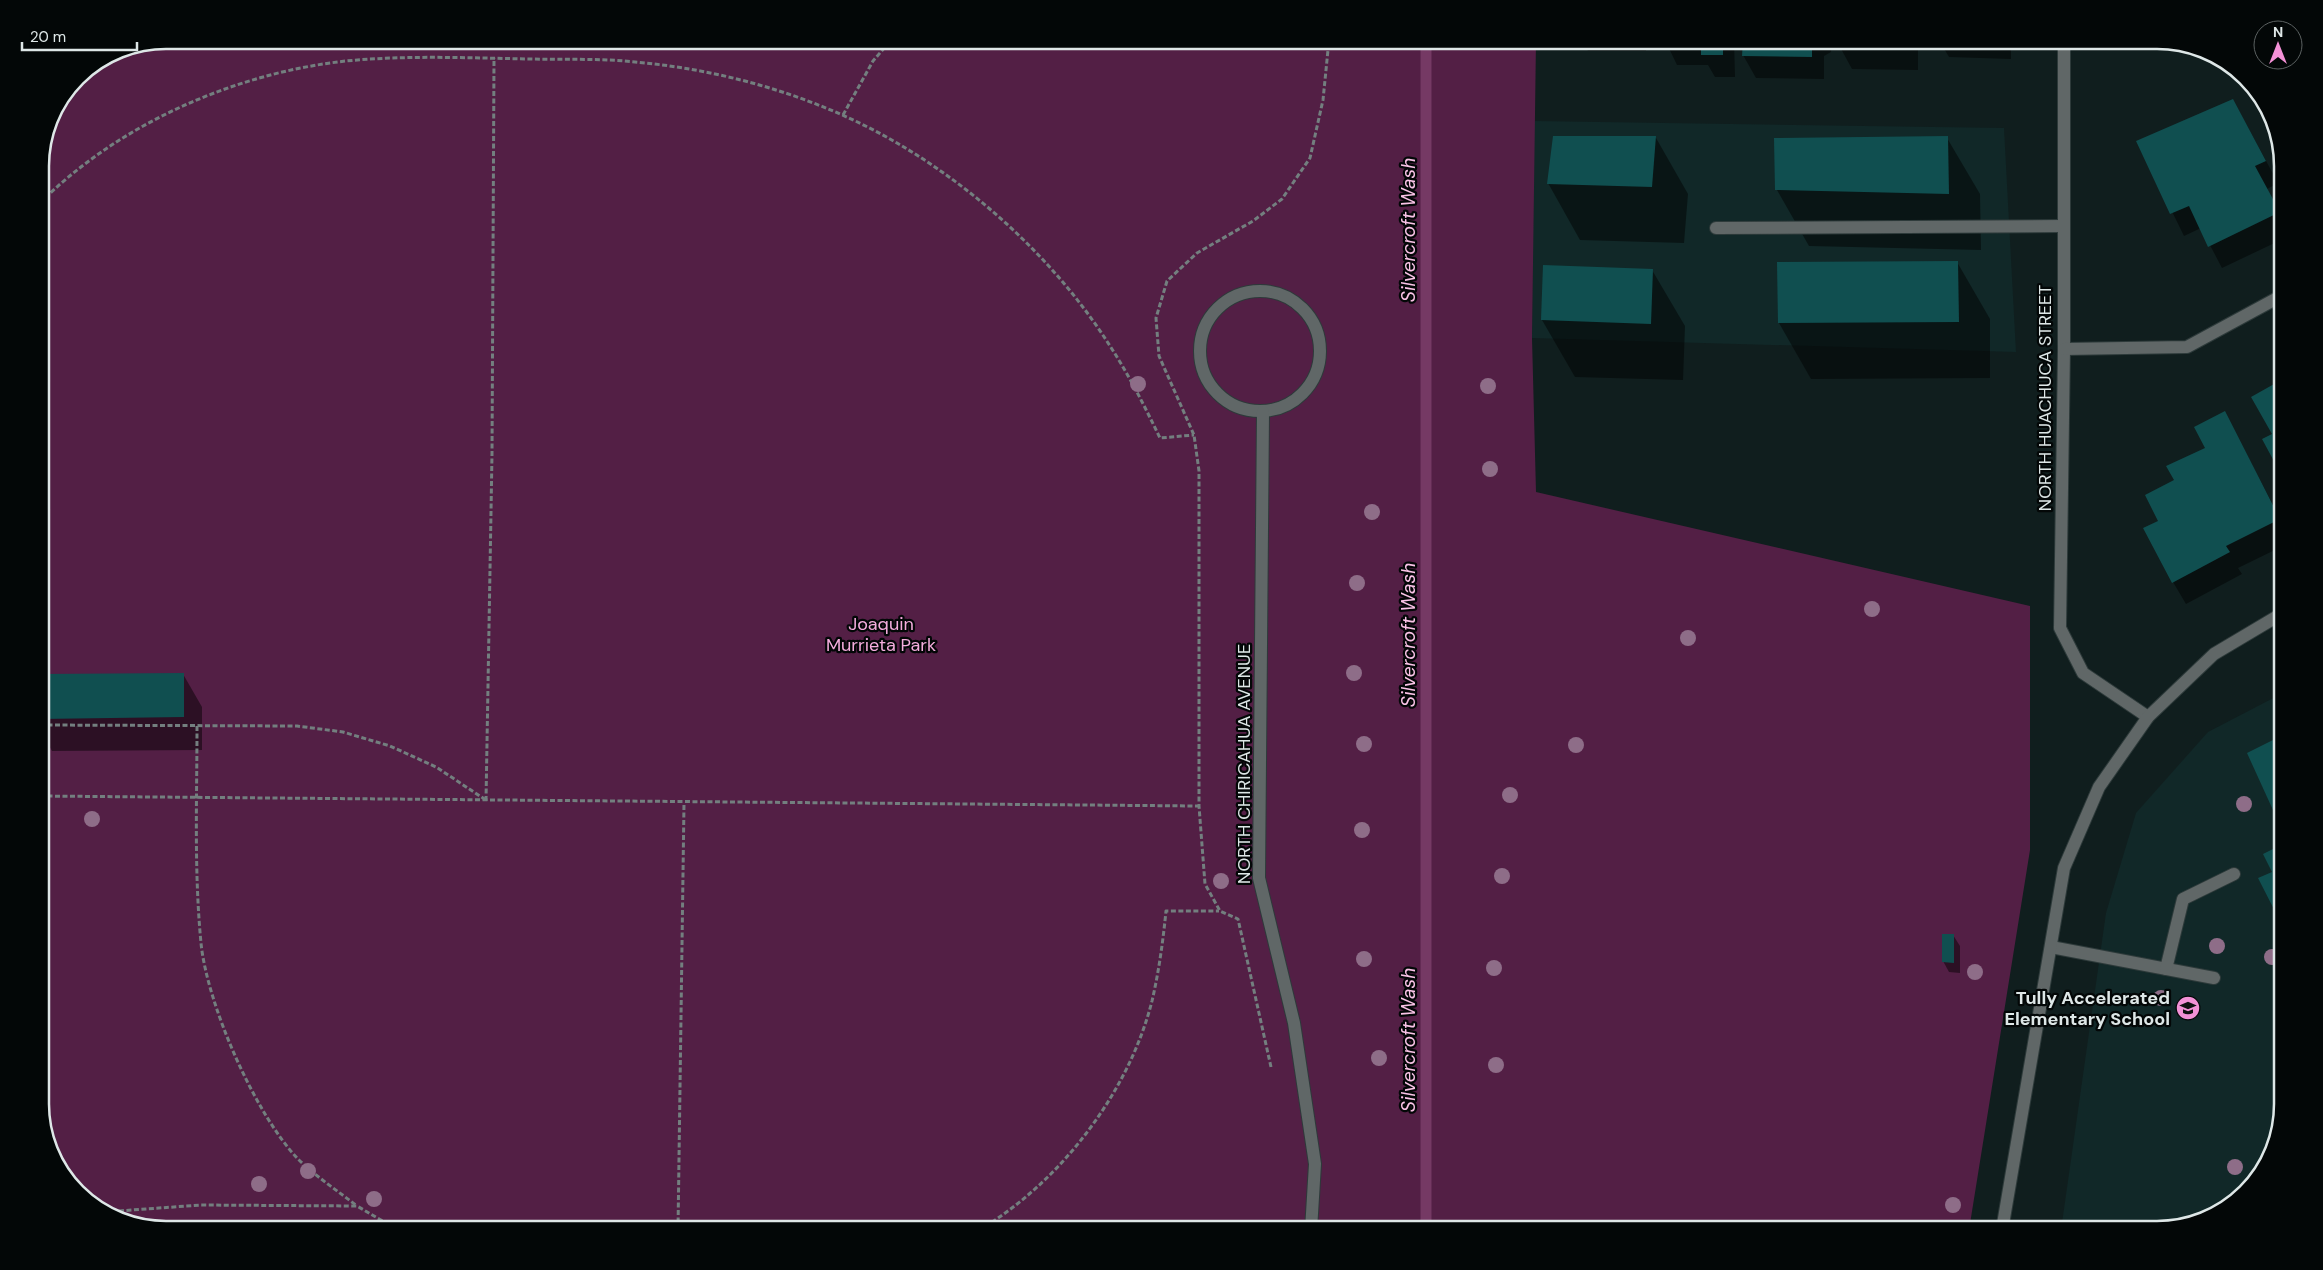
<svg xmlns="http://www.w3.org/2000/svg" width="2323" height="1270" font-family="'DM Sans',sans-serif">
<rect width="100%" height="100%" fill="#101e1e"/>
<g fill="#112828">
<polygon points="1534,121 2004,128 2016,352 1532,338"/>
<polygon points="2283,693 2283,1104 2270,1160 2220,1213 2157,1230 2061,1230 2106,913 2136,813 2208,732"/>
</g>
<polygon fill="#531f45" points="166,40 1536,40 1532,338 1536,492 2030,606 2030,850 1969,1230 166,1230 110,1217 61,1174 40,1113 40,158 50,118 77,77 118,49"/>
<g fill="#0007">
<polygon points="1582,40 1646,40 1646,51 1588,51"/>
<polygon points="1665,40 1734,40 1735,77 1715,77 1708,65 1677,65"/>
<polygon points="1744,40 1832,40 1831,52 1824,56 1824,79 1756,78 1743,55"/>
<polygon points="1840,40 1918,40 1918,70 1852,69 1840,47"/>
<polygon points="1939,40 2011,40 2011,59 1949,57"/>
<polygon points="2160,41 2173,44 2162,44"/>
<polygon points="2233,100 2278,183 2267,189 2283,219 2283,239 2222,268 2201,228 2184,236 2138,142"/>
<polygon points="1656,138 1688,194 1684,243 1580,240 1548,183"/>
<polygon points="1947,138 1980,194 1981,250 1809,246 1777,190"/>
<polygon points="1957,262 1990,319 1990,378 1811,379 1779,323"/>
<polygon points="1544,267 1652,270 1685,326 1683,380 1575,377 1542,320"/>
<polygon points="2225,413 2283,524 2283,546 2238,568 2242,574 2186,604 2173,582 2160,521 2175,480 2206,448"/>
<polygon points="183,674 202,707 202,750 52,751 40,730 40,675"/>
<polygon points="1953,935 1960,946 1960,973 1949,972 1943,961"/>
</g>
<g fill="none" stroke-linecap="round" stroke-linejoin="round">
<polyline stroke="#753964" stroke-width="11" points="1426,40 1426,1230"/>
</g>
<g fill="#104f50">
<polygon points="1663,40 1723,40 1723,55 1701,55 1701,44 1663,44"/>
<polygon points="1743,40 1812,40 1812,57 1742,56"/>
<polygon points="1839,40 1906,40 1906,49 1838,47"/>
<polygon points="2233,99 2266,161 2255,166 2280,212 2208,247 2189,206 2170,214 2136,141"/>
<polygon points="1553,136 1656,136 1652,187 1547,184"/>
<polygon points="1948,136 1949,194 1775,190 1774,138"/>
<polygon points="1958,261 1959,322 1778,323 1777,262"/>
<polygon points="1543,265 1653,269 1651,324 1541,320"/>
<polygon points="2283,379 2283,478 2262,439 2272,434 2251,397"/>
<polygon points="2225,411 2280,519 2226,546 2230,552 2172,583 2143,528 2158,521 2145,495 2174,480 2166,466 2205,448 2194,427"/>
<polygon points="184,673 184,717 40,719 40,674"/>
<polygon points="2283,735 2283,832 2247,753"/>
<polygon points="2283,844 2283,927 2258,878 2272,872 2263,854"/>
<polygon points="1942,934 1954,934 1954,963 1942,962"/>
</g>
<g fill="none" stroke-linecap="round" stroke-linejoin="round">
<g stroke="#2d3a3a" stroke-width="14">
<g id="service">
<polyline points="1716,228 2063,226"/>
<polyline points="2051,947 2214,978"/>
<polyline points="2166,969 2183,899 2234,874"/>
</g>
</g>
<g stroke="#2d3a3a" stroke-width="14">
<g id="minor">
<polyline points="2064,40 2064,349 2060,628 2083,673 2148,717"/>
<circle cx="1260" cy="351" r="60"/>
<polyline points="2064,349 2187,347 2283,295"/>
<polyline points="1263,412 1259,878 1294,1023 1315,1164 1311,1230"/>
</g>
</g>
<g stroke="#2d3a3a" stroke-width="14">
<polyline id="tertiary" points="2002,1230 2064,868 2099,787 2148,717 2214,654 2283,613"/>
</g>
<g stroke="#737f7f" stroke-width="3" stroke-dasharray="5 2.5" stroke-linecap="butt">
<polyline points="843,115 873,61 891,40"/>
<path d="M40,203C119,124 235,73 346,61C406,55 469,58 530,59C565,60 600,58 635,62C726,70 818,97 897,143C981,192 1058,264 1110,346C1129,375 1145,407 1160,438L1194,435"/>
<polyline points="40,725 297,726 343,732 390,746 436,767 486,800"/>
<path d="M197,726C197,798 194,871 201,943C207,1004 255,1114 298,1159C315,1176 338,1191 357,1206"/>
<polyline points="40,796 1199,806"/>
<polyline points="486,801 492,454 494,58"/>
<polyline points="1271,1067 1238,919 1220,911 1205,884 1199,806 1199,471 1194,435 1159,356 1156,318 1167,281 1197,253 1253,221 1282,199 1310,158 1323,100 1329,40"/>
<polyline points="104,1212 201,1205 357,1206 398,1230"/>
<polyline points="678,1230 684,803"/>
<path d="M979,1230C1060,1183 1129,1092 1152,1001C1159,971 1163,941 1166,911H1219"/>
</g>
<use href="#service" stroke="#606767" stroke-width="12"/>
<use href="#minor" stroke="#606767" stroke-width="12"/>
<use href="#tertiary" stroke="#606767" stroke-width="12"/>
</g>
<g fill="#8e6d88">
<circle cx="1138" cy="384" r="8"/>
<circle cx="1488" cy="386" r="8"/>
<circle cx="1490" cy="469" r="8"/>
<circle cx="1372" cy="512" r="8"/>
<circle cx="1357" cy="583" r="8"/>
<circle cx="1872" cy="609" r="8"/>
<circle cx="1688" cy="638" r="8"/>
<circle cx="1354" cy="673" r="8"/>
<circle cx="1364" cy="744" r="8"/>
<circle cx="1576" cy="745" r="8"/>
<circle cx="1510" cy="795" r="8"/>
<circle cx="2244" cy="804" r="8"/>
<circle cx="92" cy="819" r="8"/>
<circle cx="1362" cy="830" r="8"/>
<circle cx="1502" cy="876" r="8"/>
<circle cx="1221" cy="881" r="8"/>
<circle cx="2217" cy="946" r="8"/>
<circle cx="2272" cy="957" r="8"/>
<circle cx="1364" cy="959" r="8"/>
<circle cx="1494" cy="968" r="8"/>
<circle cx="1975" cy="972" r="8"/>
<circle cx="2161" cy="998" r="8"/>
<circle cx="1379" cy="1058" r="8"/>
<circle cx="1496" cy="1065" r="8"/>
<circle cx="2235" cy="1167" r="8"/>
<circle cx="308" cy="1171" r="8"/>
<circle cx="259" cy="1184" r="8"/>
<circle cx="374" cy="1199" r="8"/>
<circle cx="1953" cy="1205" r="8"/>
</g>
<defs>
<g id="school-disc" transform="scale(1.25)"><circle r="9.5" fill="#f391d6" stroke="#030707"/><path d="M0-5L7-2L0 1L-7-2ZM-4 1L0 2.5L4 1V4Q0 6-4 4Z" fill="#111"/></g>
</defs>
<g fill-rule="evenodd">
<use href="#school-disc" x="2188" y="1008"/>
</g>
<g text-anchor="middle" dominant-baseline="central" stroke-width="4.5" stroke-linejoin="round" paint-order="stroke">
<g font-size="18" fill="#dee7e7" stroke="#030707">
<text transform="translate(2045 398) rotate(-90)">NORTH HUACHUCA STREET</text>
<text transform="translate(1244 764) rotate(-90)">NORTH CHIRICAHUA AVENUE</text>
</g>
<g font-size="18" fill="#f5adde" stroke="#030707">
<text x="881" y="624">Joaquin<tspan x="881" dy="21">Murrieta Park</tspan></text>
</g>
<g font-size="18" font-weight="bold" fill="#dee7e7" stroke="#030707" text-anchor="end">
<text x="2170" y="998">Tully Accelerated<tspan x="2170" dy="21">Elementary School</tspan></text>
</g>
<g font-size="19" font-style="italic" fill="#fac3e7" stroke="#030707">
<text transform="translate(1408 230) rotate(-90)">Silvercroft Wash</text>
<text transform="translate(1408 635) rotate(-90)">Silvercroft Wash</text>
<text transform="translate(1408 1040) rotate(-90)">Silvercroft Wash</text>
</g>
</g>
<path d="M0 0H2323V1270H0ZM166 49H2157A117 117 0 0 1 2274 166V1104A117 117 0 0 1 2157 1221H166A117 117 0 0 1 49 1104V166A117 117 0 0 1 166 49Z" fill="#030707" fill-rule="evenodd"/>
<path fill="none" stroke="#dee7e7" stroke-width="2.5" d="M166 49H2157A117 117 0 0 1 2274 166V1104A117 117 0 0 1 2157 1221H166A117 117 0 0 1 49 1104V166A117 117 0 0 1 166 49Z"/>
<g transform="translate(2278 45)"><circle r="24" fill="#030707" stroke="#5b6161"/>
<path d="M0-4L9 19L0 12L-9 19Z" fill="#f391d6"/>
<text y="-8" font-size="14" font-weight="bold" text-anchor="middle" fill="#dee7e7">N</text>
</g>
<path d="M22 42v8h115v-8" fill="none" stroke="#dee7e7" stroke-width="2.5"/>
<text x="30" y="42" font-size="15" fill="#dee7e7" stroke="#030707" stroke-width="4" paint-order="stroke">20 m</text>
</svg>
